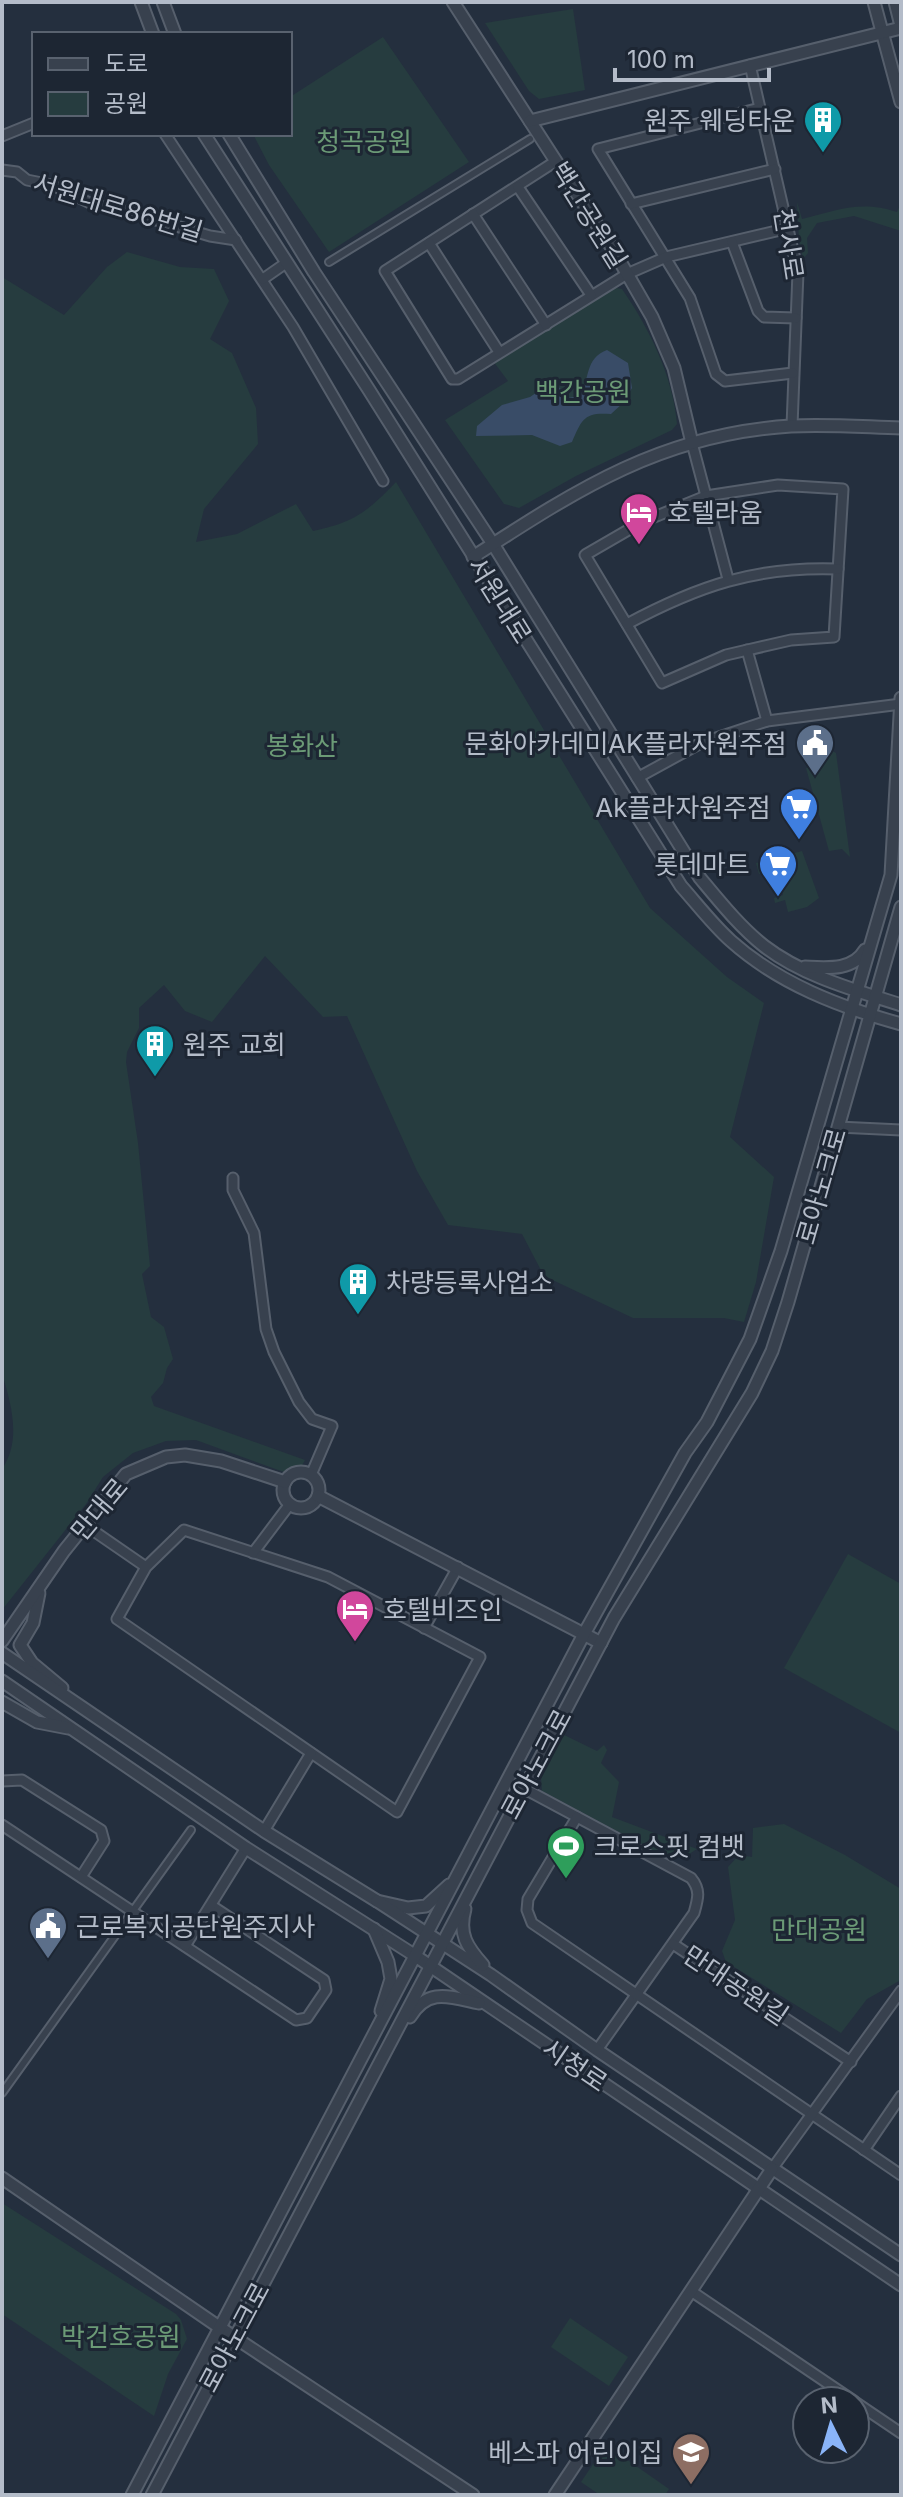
<svg xmlns="http://www.w3.org/2000/svg" width="903" height="2497" font-family="Inter,'Noto Sans KR',sans-serif">
<rect width="100%" height="100%" fill="#242f3e"/>
<g fill="#263c3f">
<polygon points="573,9 585,90 539,99 529,91 485,23"/>
<polygon points="383,37 469,162 329,252 269,165 253,134 290,134 290,97"/>
<path d="M797,202L802,219C838,210 861,200 897,212L901,203V231L854,216L817,223L807,238L808,253L803,259L799,239Z"/>
<path d="M127,252L180,267L214,269L229,301L210,339L232,353L256,408L258,444L204,509L196,542L237,534L296,504L313,531C355,522 367,512 396,482L650,908L727,977L764,1003L730,1137L774,1177L756,1282L744,1322L724,1318H633L544,1276L522,1234L448,1225L417,1171L347,1016L323,1017L265,956L212,1022L185,1011L164,985L139,1008V1028L127,1052L126,1062L138,1143L150,1266L142,1274L151,1317L164,1327L173,1359L167,1368L163,1383L151,1397L154,1406L305,1460L298,1473L292,1475L196,1440L166,1441L133,1453L103,1477L86,1504L2,1610V1469C22,1440 11,1404 2,1373V277L64,315L107,267Z"/>
<path d="M616,288L622,289C649,328 673,376 677,424L672,430L576,476L519,508L504,504L445,420L508,381L493,361Z"/>
<polygon points="827,748 836,753 850,857 842,849 829,851 806,768 825,762 822,750"/>
<polygon points="802,851 819,898 807,907 788,912 785,900 775,903 774,898 783,895 776,870 759,874 756,863"/>
<polygon points="848,1554 901,1584 901,1733 784,1668"/>
<polygon points="558,1732 597,1751 604,1745 607,1750 601,1763 619,1782 612,1817 697,1849 689,1854 660,1854 542,1791 541,1779"/>
<polygon points="784,1824 845,1855 901,1889 901,1980 867,1999 841,2033 726,1962 722,1951 735,1920 728,1867 739,1855 752,1857 753,1828"/>
<polygon points="2,2203 176,2314 181,2320 187,2339 168,2374 154,2416 2,2314"/>
<polygon points="570,2318 628,2357 609,2386 551,2347"/>
<polygon points="606,2445 669,2489 665,2495 600,2495 581,2482"/>
</g>
<path fill="#394c67" d="M607,350L628,363L632,388L623,403L611,414C584,412 582,419 572,442L560,446L532,435L476,436L477,426L502,405L530,397L549,384L558,386L568,398L579,396C591,378 584,359 607,350Z"/>
<g fill="none" stroke-linecap="round" stroke-linejoin="round">
<g stroke="#565f6c" stroke-width="10">
<g id="pedestrian">
<polyline points="329,262 530,139"/>
<polyline points="2,2093 191,1830"/>
</g>
</g>
<g stroke="#565f6c" stroke-width="13">
<g id="minor">
<polyline points="750,65 798,272 792,426"/>
<polyline points="760,108 598,149 690,298 716,374 725,381 793,373"/>
<polyline points="165,134 293,327 383,481"/>
<polyline points="2,136 34,123"/>
<polyline points="556,161 385,271 452,379 458,379 627,274 666,257 789,228"/>
<polyline points="2,170 17,172 27,180 52,185 92,204 122,210 210,236 236,240"/>
<polyline points="518,187 591,295"/>
<polyline points="631,204 775,169"/>
<polyline points="473,214 546,325"/>
<polyline points="732,242 758,311 764,317 796,318"/>
<polyline points="429,243 499,352"/>
<polyline points="263,279 286,263"/>
<polyline points="692,443 728,579"/>
<polygon points="778,485 843,489 834,637 791,640 726,655 662,683 585,555 642,522 706,496"/>
<path d="M627,624C698,586 756,566 838,569"/>
<polyline points="747,650 767,721"/>
<polyline points="637,778 701,743 767,721 901,704"/>
<polyline points="838,1127 901,1130"/>
<polyline points="233,1178 233,1190 254,1233 266,1329 274,1352 299,1402 312,1419 332,1426 311,1475"/>
<polyline points="85,1525 146,1567 117,1619 397,1812 480,1657 328,1577 184,1530 146,1567"/>
<polyline points="253,1553 290,1504"/>
<polyline points="424,1628 458,1567"/>
<polyline points="2,1781 22,1780 101,1830 104,1841 81,1877"/>
<path d="M523,1788L691,1878C701,1890 698,1899 694,1913L597,2050"/>
<polyline points="577,1817 528,1899 527,1910 532,1923 901,2175"/>
<polyline points="2,1825 296,2020 307,2018 326,1990 324,1980 212,1906"/>
<polyline points="264,1831 311,1753"/>
<polyline points="673,1944 851,2062"/>
<polyline points="185,1946 246,1848"/>
<polyline points="864,2150 901,2096"/>
<polyline points="772,2169 901,1991"/>
<polyline points="691,2291 854,2401"/>
<polyline points="855,2402 901,2433"/>
</g>
</g>
<g stroke="#565f6c" stroke-width="15">
<g id="tertiary">
<polyline points="141,2 153,34"/>
<polyline points="163,2 175,34"/>
<polyline points="453,2 614,251 652,317 674,368 692,443"/>
<polyline points="874,2 901,102"/>
<polyline points="895,2 901,26"/>
<polyline points="530,121 901,28"/>
<path d="M204,134L369,390L681,886C697,904 713,925 731,941C779,984 840,1007 901,1024"/>
<path d="M229,134L314,272L493,544L700,878C720,902 740,927 764,946C803,976 855,990 901,1005"/>
<path d="M473,557C578,489 662,434 791,426C827,424 865,427 901,428"/>
<path d="M805,967C827,968 853,971 865,950"/>
<circle cx="301" cy="1490" r="18"/>
<polyline points="318,1496 601,1643"/>
<polyline points="39,1593 33,1623 20,1645 32,1663 62,1688"/>
<polyline points="2,1641 64,1551 126,1474 166,1457 185,1455 221,1461 285,1482"/>
<polyline points="2,1653 264,1831 377,1901 408,1908 426,1906 449,1885"/>
<polyline points="2,1681 246,1848 414,1955 901,2285"/>
<polyline points="2,1702 37,1722 68,1728"/>
<polyline points="377,1901 491,1975 597,2050 901,2255"/>
<path d="M465,1909C458,1934 467,1947 483,1965"/>
<polyline points="374,1929 388,1962 391,1979 381,2011"/>
<path d="M410,2017C428,1987 450,1997 479,2003"/>
<polyline points="2,2178 219,2327 473,2495"/>
<polyline points="132,2495 584,1634 685,1453 707,1422 750,1339 781,1251 891,875 901,698"/>
<polyline points="152,2495 614,1618 752,1393 772,1351 788,1302 901,907"/>
<polyline points="555,2495 772,2169"/>
</g>
</g>
<use href="#pedestrian" stroke="#38414e" stroke-width="6"/>
<use href="#minor" stroke="#38414e" stroke-width="9"/>
<use href="#tertiary" stroke="#38414e" stroke-width="11"/>
</g>
<defs>
<g id="building-pin" transform="scale(2)"><path d="M0 17L-7.5 6A9.5 9.5 0 1 1 7.5 6Z" fill="#0f9aa8" stroke="#1d2633"/><path d="M-4-6H4V6H1V3H-1V6H-4ZM-2.5-4.3h1.7v1.8h-1.7ZM.8-4.3h1.7v1.8H.8ZM-2.5-1h1.7V.8h-1.7ZM.8-1h1.7V.8H.8Z" fill="#fff"/></g>
<g id="hotel-pin" transform="scale(2)"><path d="M0 17L-7.5 6A9.5 9.5 0 1 1 7.5 6Z" fill="#d1479c" stroke="#1d2633"/><path d="M-6-4.5h1.5V1H6V5H4.5V3h-9V5H-6ZM-4 0a1.8 1.8 0 1 1 3.6 0ZM.5 0V-2.5h3Q6-2.5 6 0Z" fill="#fff"/></g>
<g id="civic-pin" transform="scale(2)"><path d="M0 17L-7.5 6A9.5 9.5 0 1 1 7.5 6Z" fill="#5c6f8a" stroke="#1d2633"/><path d="M-.6-6.5H3V-4.5H.6V-3L4-1V1h2V6H-6V1h2V-1L-.6-3ZM-1.2 2.5V6h2.4V2.5Z" fill="#fff"/></g>
<g id="supermarket-pin" transform="scale(2)"><path d="M0 17L-7.5 6A9.5 9.5 0 1 1 7.5 6Z" fill="#3f7fe0" stroke="#1d2633"/><path d="M-6-5.5h2.5l.6 2H6L4.5 2H-2.5L-4.4-4H-6ZM-1.5 3.2a1.3 1.3 0 1 0 .1 0ZM3 3.2a1.3 1.3 0 1 0 .1 0Z" fill="#fff"/></g>
<g id="stadium-pin" transform="scale(2)"><path d="M0 17L-7.5 6A9.5 9.5 0 1 1 7.5 6Z" fill="#2e9e5b" stroke="#1d2633"/><path d="M0-5a6.5 5 0 1 0 0 10a6.5 5 0 1 0 0-10ZM-3.5-1.8h7v3.6h-7Z" fill="#fff"/></g>
<g id="school-pin" transform="scale(2)"><path d="M0 17L-7.5 6A9.5 9.5 0 1 1 7.5 6Z" fill="#8d6e63" stroke="#1d2633"/><path d="M0-5L7-2L0 1L-7-2ZM-4 1L0 2.5L4 1V4Q0 6-4 4Z" fill="#fff"/></g>
</defs>
<g fill-rule="evenodd">
<use href="#building-pin" x="823" y="120"/>
<use href="#hotel-pin" x="639" y="512"/>
<use href="#civic-pin" x="815" y="743"/>
<use href="#supermarket-pin" x="799" y="807"/>
<use href="#supermarket-pin" x="778" y="864"/>
<use href="#building-pin" x="155" y="1044"/>
<use href="#building-pin" x="358" y="1282"/>
<use href="#hotel-pin" x="355" y="1609"/>
<use href="#stadium-pin" x="566" y="1846"/>
<use href="#civic-pin" x="48" y="1926"/>
<use href="#school-pin" x="691" y="2452"/>
</g>
<g text-anchor="middle" dominant-baseline="central" stroke-width="6" stroke-linejoin="round" paint-order="stroke">
<g font-size="26" fill="#b4bcc9" stroke="#1d2633" text-anchor="start">
<text x="795" y="120" text-anchor="end">원주 웨딩타운</text>
<text x="667" y="512">호텔라움</text>
<text x="787" y="743" text-anchor="end">문화아카데미AK플라자원주점</text>
<text x="771" y="807" text-anchor="end">Ak플라자원주점</text>
<text x="750" y="864" text-anchor="end">롯데마트</text>
<text x="183" y="1044">원주 교회</text>
<text x="386" y="1282">차량등록사업소</text>
<text x="383" y="1609">호텔비즈인</text>
<text x="594" y="1846">크로스핏 컴뱃</text>
<text x="76" y="1926">근로복지공단원주지사</text>
<text x="663" y="2452" text-anchor="end">베스파 어린이집</text>
</g>
<g font-size="26" fill="#6b9a76" stroke="#1d2633">
<text x="364" y="141">청곡공원</text>
<text x="583" y="391">백간공원</text>
<text x="302" y="745">봉화산</text>
<text x="819" y="1929">만대공원</text>
<text x="121" y="2336">박건호공원</text>
</g>
<g font-size="26" fill="#b4bcc9" stroke="#1d2633">
<text transform="translate(118 207) rotate(17)">서원대로86번길</text>
<text transform="translate(589 215) rotate(58)">백간공원길</text>
<text transform="translate(789 244) rotate(81)">천사로</text>
<text transform="translate(500 600) rotate(58)">서원대로</text>
<text transform="translate(821 1186) rotate(-74)">로아노크로</text>
<text transform="translate(99 1509) rotate(-50)">만대로</text>
<text transform="translate(536 1764) rotate(-62)">로아노크로</text>
<text transform="translate(736 1985) rotate(34)">만대공원길</text>
<text transform="translate(575 2065) rotate(34)">시청로</text>
<text transform="translate(234 2337) rotate(-62)">로아노크로</text>
</g>
</g>
<rect width="903" height="2497" fill="none" stroke="#b4bcc9" stroke-width="8"/>
<rect x="32" y="32" width="260" height="104" fill="#1d2633" stroke="#59626f" stroke-width="2"/>
<rect x="48" y="58" width="40" height="12" fill="#38414e" stroke="#59626f" stroke-width="2"/>
<text x="104" y="72" font-size="24" fill="#b4bcc9">도로</text>
<rect x="48" y="92" width="40" height="24" fill="#263c3f" stroke="#59626f" stroke-width="2"/>
<text x="104" y="112" font-size="24" fill="#b4bcc9">공원</text>
<g transform="translate(831 2425) rotate(355)"><circle r="38" fill="#1d2633" stroke="#59626f" stroke-width="2"/>
<path d="M0-6L14 30L0 20L-14 30Z" fill="#8ab4f8"/>
<text y="-12" font-size="22" font-weight="bold" text-anchor="middle" fill="#b4bcc9">N</text>
</g>
<path d="M615 68v12h154v-12" fill="none" stroke="#b4bcc9" stroke-width="4"/>
<text x="627" y="68" font-size="24" fill="#b4bcc9" stroke="#1d2633" stroke-width="6" paint-order="stroke">100 m</text>
</svg>
